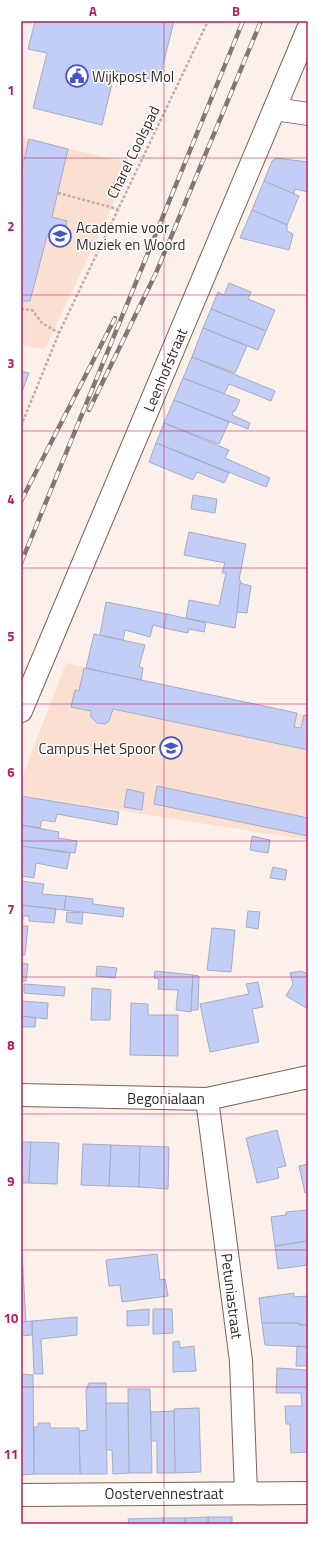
<svg xmlns="http://www.w3.org/2000/svg" width="329" height="1545" font-family="'Titillium Web',sans-serif">
<rect width="100%" height="100%" fill="#fbf0ea"/>
<g fill="#fbdfd1">
<polygon points="21,137 132,164 45,349 21,345"/>
<polygon points="66,663 305,715 308,702 308,840 21,795 21,780"/>
</g>
<g fill="#c3cef7" stroke="#a5acc4">
<polygon points="35,21 174,21 159,81 115,71 102,125 33,108 47,53 28,49"/>
<polygon points="29,139 68,149 52,217 67,221 63,239 47,236 30,301 21,301 21,173"/>
<polygon points="276,158 308,162 308,192 295,189 294,194 264,181 272,161"/>
<polygon points="264,181 299,196 287,225 252,210"/>
<polygon points="252,210 287,225 287,231 293,234 289,250 240,238"/>
<polygon points="229,283 251,292 248,299 275,310 266,331 211,309 218,292 224,295"/>
<polygon points="211,309 266,331 258,350 203,328"/>
<polygon points="203,328 247,346 235,373 192,357"/>
<polygon points="192,357 275,391 271,401 229,384 224,394 183,378"/>
<polygon points="21,371 29,373 21,394"/>
<polygon points="183,378 240,400 235,411 233,411 232,415 250,423 248,429 174,400"/>
<polygon points="174,400 229,422 219,444 164,423"/>
<polygon points="164,423 229,450 225,458 270,478 266,487 156,443"/>
<polygon points="156,443 229,473 224,483 197,472 193,480 149,462"/>
<polygon points="193,495 217,499 215,513 191,509"/>
<polygon points="189,532 246,544 239,580 241,581 235,628 186,618 189,600 219,606 226,573 222,573 225,563 184,555"/>
<polygon points="240,583 251,586 247,613 237,612"/>
<polygon points="106,602 167,614 164,628 153,625 150,637 125,630 123,640 100,635"/>
<polygon points="167,614 206,623 204,632 189,629 188,633 164,628"/>
<polygon points="94,634 145,645 139,667 143,668 141,680 86,668"/>
<polygon points="84,668 297,713 294,727 301,728 304,715 308,716 308,750 113,709 109,721 105,724 97,723 91,717 91,711 71,707 75,690 79,691"/>
<polygon points="157,786 308,818 308,836 154,804"/>
<polygon points="127,789 144,793 142,810 124,807"/>
<polygon points="21,796 119,812 117,825 57,814 55,822 42,820 40,828 21,825"/>
<polygon points="21,825 59,832 58,838 77,841 75,853 21,846"/>
<polygon points="252,836 270,840 268,853 250,850"/>
<polygon points="21,846 70,853 67,869 36,863 34,878 21,876"/>
<polygon points="273,867 287,870 285,880 270,878"/>
<polygon points="21,881 44,884 42,894 66,896 64,910 21,905"/>
<polygon points="66,896 93,899 93,904 124,908 123,917 64,910"/>
<polygon points="21,905 56,909 54,923 29,921 29,916 23,916 22,926 28,926 25,955 21,955"/>
<polygon points="248,911 260,912 258,929 246,927"/>
<polygon points="67,912 83,913 82,924 66,922"/>
<polygon points="212,928 235,930 231,972 207,970"/>
<polygon points="21,963 28,964 26,981 21,981"/>
<polygon points="97,966 117,968 115,978 96,976"/>
<polygon points="155,971 193,975 191,1012 176,1010 178,990 158,989 159,979 154,978"/>
<polygon points="301,971 308,974 308,1009 286,996 293,984 290,973"/>
<polygon points="193,975 199,976 198,1010 191,1010"/>
<polygon points="258,982 263,1007 252,1009 259,1042 210,1052 200,1004 249,994 246,984"/>
<polygon points="24,984 65,987 64,996 24,993"/>
<polygon points="92,988 111,990 110,1020 91,1020"/>
<polygon points="21,1001 48,1003 47,1019 21,1016"/>
<polygon points="131,1003 148,1004 148,1015 178,1015 178,1056 130,1055"/>
<polygon points="21,1016 36,1018 35,1027 21,1027"/>
<polygon points="277,1130 286,1166 277,1168 279,1178 257,1183 246,1138"/>
<polygon points="21,1142 31,1142 29,1183 21,1183"/>
<polygon points="31,1142 59,1143 57,1184 29,1183"/>
<polygon points="83,1144 111,1145 109,1186 81,1185"/>
<polygon points="111,1145 140,1146 139,1187 109,1186"/>
<polygon points="140,1146 169,1147 168,1189 139,1187"/>
<polygon points="308,1164 308,1192 305,1193 299,1166"/>
<polygon points="308,1210 308,1241 275,1246 271,1217 286,1215 286,1212"/>
<polygon points="308,1241 308,1265 278,1269 275,1246"/>
<polygon points="21,1254 22,1254 26,1322 21,1322"/>
<polygon points="157,1254 160,1280 165,1279 168,1296 122,1302 120,1285 109,1286 106,1260"/>
<polygon points="294,1293 294,1297 308,1296 308,1325 299,1325 299,1323 262,1323 259,1298"/>
<polygon points="149,1309 149,1325 127,1326 127,1311"/>
<polygon points="153,1309 172,1309 173,1333 153,1334"/>
<polygon points="77,1317 77,1335 41,1339 43,1374 34,1374 32,1321"/>
<polygon points="32,1321 32,1335 21,1336 21,1322"/>
<polygon points="262,1323 299,1323 299,1325 308,1325 308,1347 265,1345"/>
<polygon points="179,1341 180,1348 194,1346 196,1371 173,1372 173,1342"/>
<polygon points="297,1346 308,1347 308,1366 296,1366"/>
<polygon points="277,1368 308,1370 308,1452 291,1453 290,1424 286,1424 285,1406 302,1406 301,1393 276,1393"/>
<polygon points="21,1374 33,1375 34,1474 21,1475"/>
<polygon points="89,1383 106,1383 107,1474 80,1474 79,1431 87,1430 86,1390"/>
<polygon points="128,1389 150,1389 152,1473 129,1473"/>
<polygon points="106,1403 128,1403 129,1473 113,1474 112,1450 106,1450"/>
<polygon points="199,1408 201,1472 175,1473 174,1409"/>
<polygon points="174,1411 175,1473 157,1473 157,1441 151,1441 151,1412"/>
<polygon points="38,1423 50,1423 50,1428 79,1428 80,1474 34,1474 34,1427 38,1427"/>
<rect x="208" y="1517" width="24" height="7"/>
<polygon points="208,1517 208,1524 185,1524 185,1518"/>
<rect x="163" y="1518" width="22" height="6"/>
<polygon points="163,1518 163,1524 129,1524 128,1519"/>
</g>
<g fill="none" stroke-linecap="round" stroke-linejoin="round">
<g stroke="#796256" stroke-width="24">
<g id="minor">
<polyline points="275,109 308,114"/>
<polyline points="21,711 308,29"/>
<polyline points="21,1095 207,1099 308,1077"/>
<polyline points="207,1099 241,1361 246,1493"/>
<polyline points="21,1495 308,1493"/>
</g>
</g>
<g stroke="#bcb1ac" stroke-width="2.5" stroke-dasharray="3 2" stroke-linecap="butt">
<polyline points="58,193 118,209"/>
<polyline points="21,309 32,310 42,323 59,333"/>
<polyline points="21,426 59,333 208,21"/>
</g>
<use href="#minor" stroke="#fff" stroke-width="22"/>
<g stroke="#827772" stroke-width="4.5">
<g id="rail">
<polyline points="89,410 156,273 261,21"/>
<polyline points="21,501 115,318"/>
<polyline points="21,563 243,21"/>
</g>
</g>
<use href="#rail" stroke="#fff" stroke-width="3" stroke-dasharray="9" stroke-linecap="butt"/>
</g>
<path fill="none" stroke="#c2185b" stroke-width="1" stroke-opacity="0.55" d="M164,21V1524M21,158H308M21,295H308M21,431H308M21,568H308M21,704H308M21,841H308M21,977H308M21,1114H308M21,1250H308M21,1387H308"/>
<defs>
<g id="civic-ring" transform="scale(1.15)"><circle r="9.5" fill="#fff" stroke="#4855ca" stroke-width="1.5"/><path d="M-.6-6.5H3V-4.5H.6V-3L4-1V1h2V6H-6V1h2V-1L-.6-3ZM-1.2 2.5V6h2.4V2.5Z" fill="#4855ca"/></g>
<g id="school-ring" transform="scale(1.15)"><circle r="9.5" fill="#fff" stroke="#4855ca" stroke-width="1.5"/><path d="M0-5L7-2L0 1L-7-2ZM-4 1L0 2.5L4 1V4Q0 6-4 4Z" fill="#4855ca"/></g>
</defs>
<g fill-rule="evenodd">
<use href="#civic-ring" x="77" y="76"/>
<use href="#school-ring" x="60" y="236"/>
<use href="#school-ring" x="171" y="748"/>
</g>
<g text-anchor="middle" dominant-baseline="central" stroke-width="3" stroke-linejoin="round" paint-order="stroke">
<g font-size="15" fill="#362c27" stroke="#fff" text-anchor="start">
<text x="92" y="76">Wijkpost Mol</text>
<text x="76" y="227">Academie voor<tspan x="76" dy="17">Muziek en Woord</tspan></text>
<text x="156" y="748" text-anchor="end">Campus Het Spoor</text>
</g>
<g font-size="15" fill="#362c27" stroke="#fff">
<text transform="translate(133 152) rotate(-64)">Charel Coolspad</text>
<text transform="translate(165 370) rotate(-67)">Leenhofstraat</text>
<text x="166" y="1098">Begonialaan</text>
<text transform="translate(232 1296) rotate(83)">Petuniastraat</text>
<text x="164" y="1493">Oostervennestraat</text>
</g>
</g>
<rect width="329" height="1545" fill="none" stroke="#ffffff" stroke-width="44"/>
<rect x="22" y="22" width="285" height="1501" fill="none" stroke="#c2185b" stroke-width="1.5"/>
<g font-size="13" text-anchor="middle" font-weight="bold" fill="#c2185b">
<text x="93" y="16">A</text>
<text x="236" y="16">B</text>
<text x="11" y="95">1</text>
<text x="11" y="231">2</text>
<text x="11" y="368">3</text>
<text x="11" y="504">4</text>
<text x="11" y="641">5</text>
<text x="11" y="777">6</text>
<text x="11" y="914">7</text>
<text x="11" y="1050">8</text>
<text x="11" y="1186">9</text>
<text x="11" y="1323">10</text>
<text x="11" y="1459">11</text>
</g>
</svg>
